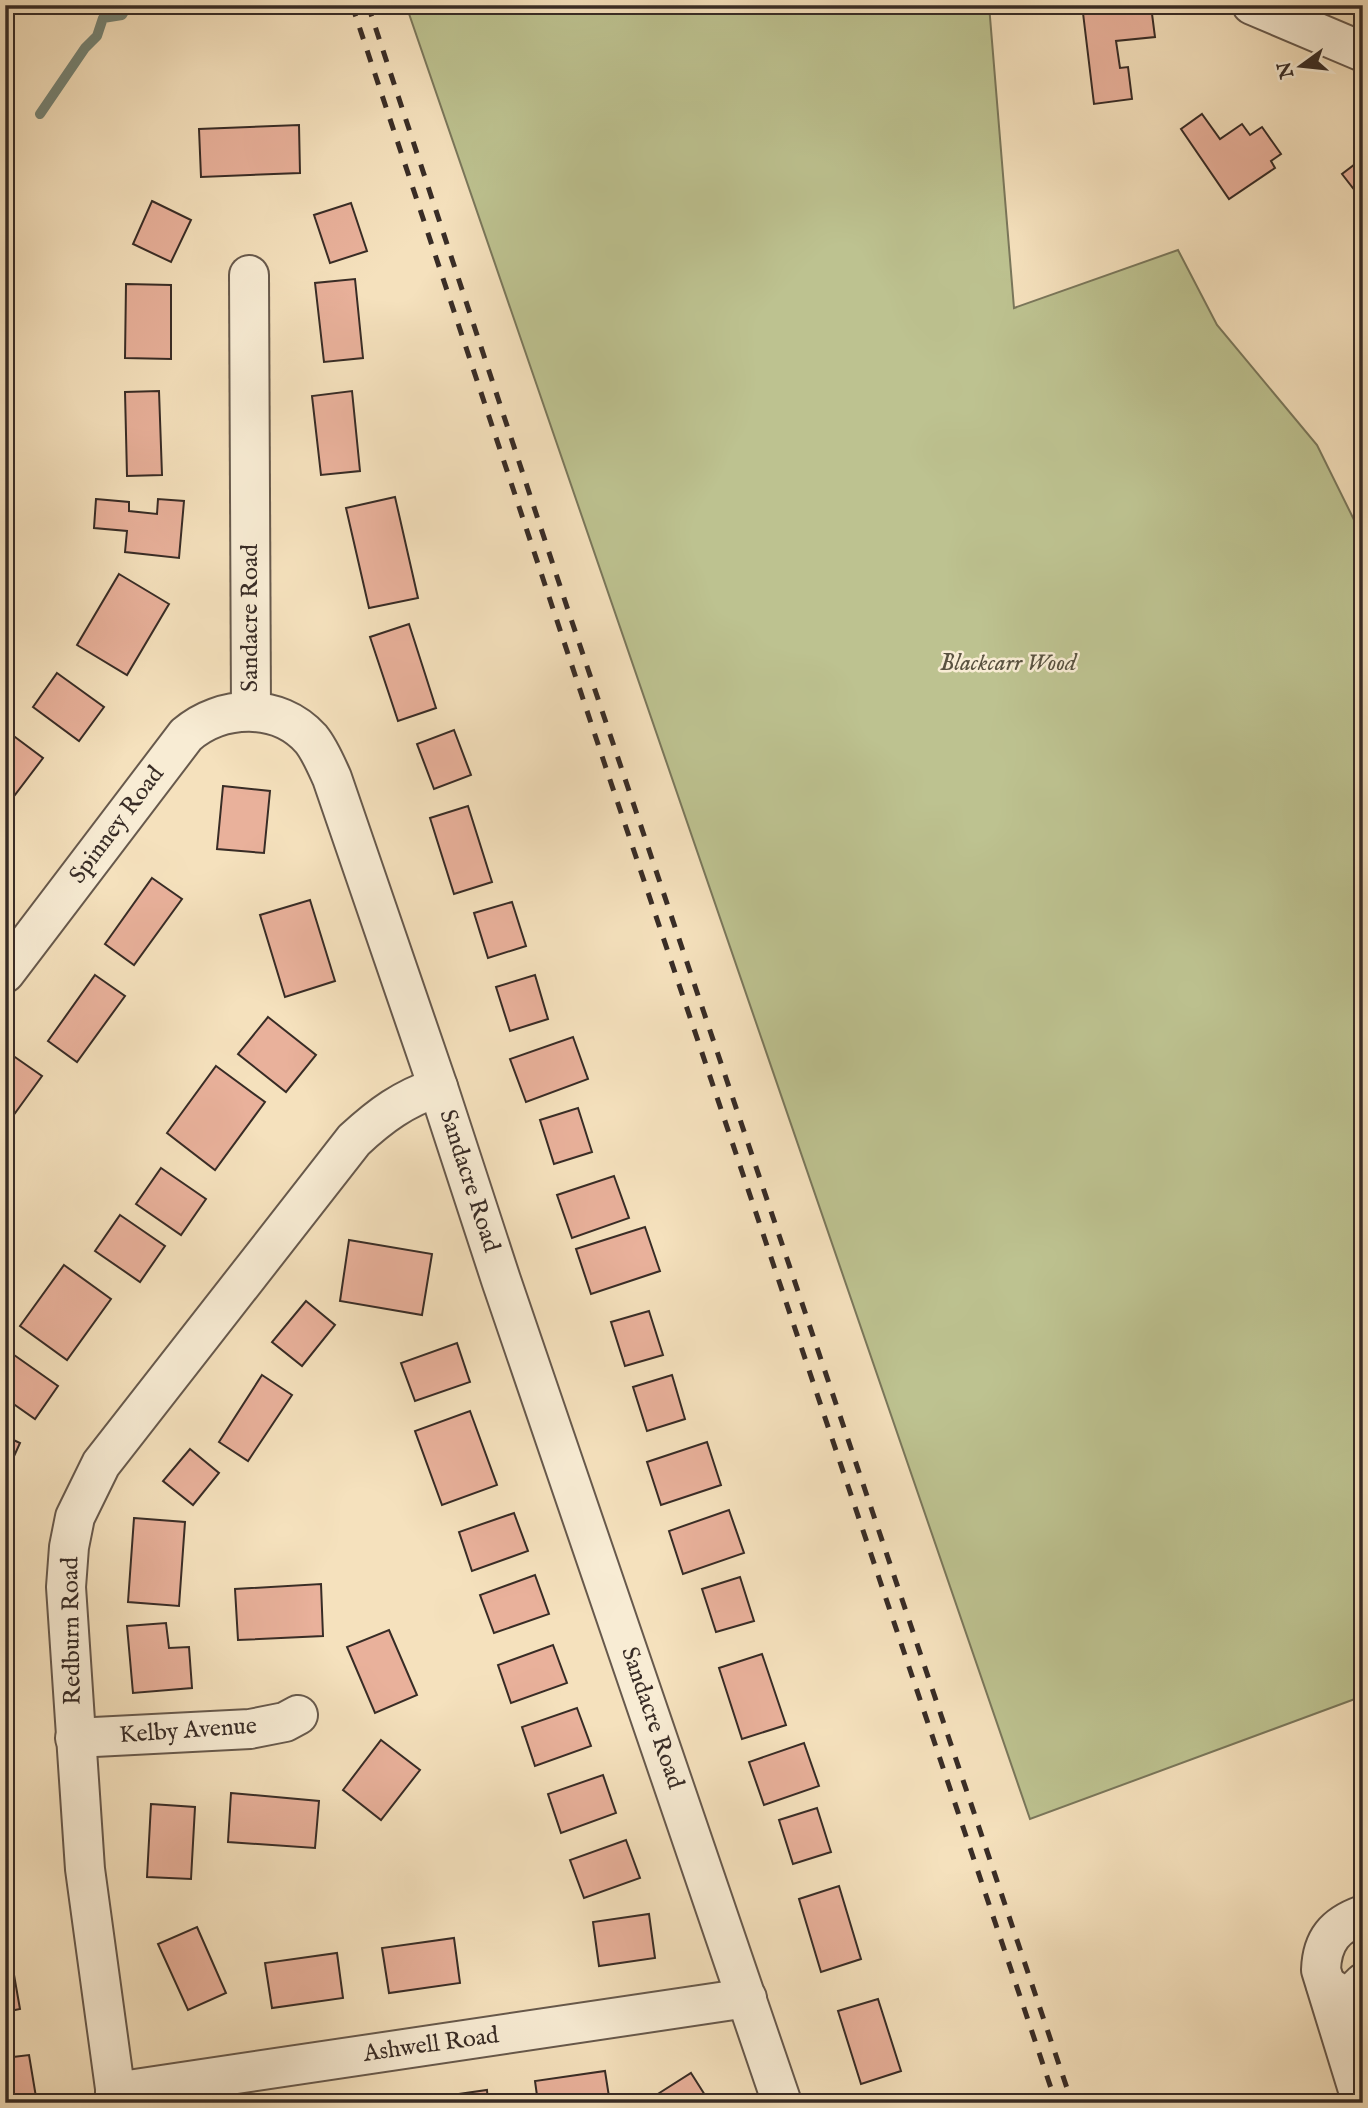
<svg xmlns="http://www.w3.org/2000/svg" width="1368" height="2108" font-family="'IM FELL English',serif">
<rect width="100%" height="100%" fill="#f5e1bd"/>
<filter id="stains"><feTurbulence type="fractalNoise" baseFrequency=".00286" numOctaves="4"/><feColorMatrix values="0 0 0 0 .2 0 0 0 0 .09 0 0 0 0 .02 0 0 0 .5 -.17"/></filter>
<radialGradient id="worn" r=".72"><stop offset=".6" stop-color="#630" stop-opacity="0"/><stop offset="1" stop-color="#630" stop-opacity=".3"/></radialGradient>
<polygon fill="#bdc290" stroke="#7a775b" stroke-width="2" points="406,5 989,5 1014,308 1178,250 1217,325 1317,445 1363,538 1363,1696 1030,1819"/>
<g fill="none" stroke-linecap="round" stroke-linejoin="round">
<polyline stroke="#758476" stroke-width="10" points="40,114 85,48 97,36 103,18 122,15 128,5"/>
</g>
<g fill="#e9b19b" stroke="#382c26" stroke-width="2">
<polygon points="1151,6 1155,37 1116,41 1120,68 1128,67 1132,99 1094,104 1083,13"/>
<polygon points="1202,114 1220,139 1242,124 1250,135 1262,127 1281,154 1271,161 1275,168 1229,199 1181,129"/>
<polygon points="299,125 300,173 201,177 199,129"/>
<polygon points="1363,158 1363,201 1342,174"/>
<polygon points="152,201 191,220 171,262 133,244"/>
<polygon points="351,203 367,251 330,263 314,215"/>
<polygon points="355,279 363,358 324,362 315,283"/>
<polygon points="126,284 171,285 171,359 125,358"/>
<polygon points="159,391 162,475 127,476 125,392"/>
<polygon points="352,391 360,471 321,475 312,396"/>
<polygon points="395,497 418,598 369,608 346,508"/>
<polygon points="96,499 129,502 129,511 157,514 158,499 184,501 179,558 125,552 127,531 94,528"/>
<polygon points="119,574 169,604 127,675 77,645"/>
<polygon points="409,624 436,708 398,721 370,637"/>
<polygon points="57,673 104,707 79,741 33,707"/>
<polygon points="454,730 471,775 434,789 417,744"/>
<polygon points="7,731 43,758 5,808 5,733"/>
<polygon points="223,786 270,791 264,853 217,849"/>
<polygon points="468,806 492,882 454,894 430,818"/>
<polygon points="152,878 182,899 134,965 105,944"/>
<polygon points="310,900 335,981 285,997 260,915"/>
<polygon points="512,902 526,946 488,958 474,913"/>
<polygon points="95,975 125,996 77,1062 48,1041"/>
<polygon points="535,975 548,1019 510,1031 496,987"/>
<polygon points="268,1017 316,1055 286,1092 238,1054"/>
<polygon points="573,1037 588,1079 526,1102 510,1059"/>
<polygon points="12,1055 42,1076 5,1127 5,1065"/>
<polygon points="216,1066 265,1102 215,1170 167,1133"/>
<polygon points="578,1108 592,1152 554,1164 540,1120"/>
<polygon points="161,1168 206,1199 181,1235 136,1204"/>
<polygon points="614,1176 629,1218 572,1238 557,1195"/>
<polygon points="120,1215 165,1246 140,1282 95,1251"/>
<polygon points="645,1227 660,1271 591,1294 576,1249"/>
<polygon points="349,1240 432,1254 422,1315 340,1301"/>
<polygon points="64,1265 111,1299 67,1360 20,1326"/>
<polygon points="306,1301 335,1325 302,1366 272,1342"/>
<polygon points="649,1311 663,1355 625,1366 611,1322"/>
<polygon points="457,1343 470,1382 415,1401 401,1363"/>
<polygon points="7,1350 58,1386 35,1419 5,1398 5,1353"/>
<polygon points="262,1375 292,1395 248,1461 219,1442"/>
<polygon points="672,1375 685,1419 647,1431 633,1387"/>
<polygon points="470,1411 497,1485 442,1505 415,1431"/>
<polygon points="5,1436 20,1443 5,1476"/>
<polygon points="707,1442 721,1485 661,1505 647,1462"/>
<polygon points="190,1449 219,1473 193,1505 163,1481"/>
<polygon points="729,1510 744,1553 683,1574 669,1531"/>
<polygon points="514,1513 528,1551 472,1571 459,1532"/>
<polygon points="134,1518 185,1522 179,1606 128,1602"/>
<polygon points="535,1575 549,1614 494,1633 480,1595"/>
<polygon points="740,1577 754,1621 716,1632 702,1589"/>
<polygon points="321,1584 323,1636 238,1640 235,1589"/>
<polygon points="166,1623 169,1648 189,1647 192,1688 133,1693 127,1626"/>
<polygon points="389,1630 417,1695 375,1713 347,1647"/>
<polygon points="553,1645 567,1683 511,1703 498,1665"/>
<polygon points="762,1654 786,1725 742,1739 719,1668"/>
<polygon points="577,1708 591,1746 535,1766 522,1727"/>
<polygon points="381,1740 420,1770 381,1820 343,1790"/>
<polygon points="804,1743 819,1786 764,1805 749,1762"/>
<polygon points="603,1775 616,1813 561,1833 548,1794"/>
<polygon points="231,1793 319,1801 315,1848 228,1842"/>
<polygon points="151,1804 195,1807 191,1879 147,1877"/>
<polygon points="817,1808 831,1852 793,1864 779,1820"/>
<polygon points="626,1840 640,1878 584,1898 570,1860"/>
<polygon points="839,1886 861,1959 821,1972 799,1899"/>
<polygon points="649,1914 655,1958 599,1966 593,1922"/>
<polygon points="197,1927 226,1993 188,2010 158,1944"/>
<polygon points="5,1935 7,1935 20,2009 5,2012"/>
<polygon points="454,1938 460,1983 389,1993 382,1948"/>
<polygon points="337,1953 343,1998 272,2008 265,1963"/>
<polygon points="878,1999 901,2071 861,2084 838,2011"/>
<polygon points="29,2055 37,2103 5,2103 5,2058"/>
<polygon points="605,2071 610,2103 538,2103 535,2081"/>
<polygon points="691,2073 710,2103 656,2103 653,2097"/>
<polygon points="487,2090 488,2103 416,2103 416,2100"/>
</g>
<g fill="none" stroke-linecap="round" stroke-linejoin="round">
<g stroke="#67594c" stroke-width="42">
<g id="minor">
<polyline points="1252,5 1363,52"/>
<polyline points="249,275 251,711"/>
<path d="M5,973L186,735C221,705 278,702 311,739C320,750 326,765 332,778L438,1087L501,1280L782,2103"/>
<polyline points="75,1738 250,1729 285,1722 298,1715"/>
<polyline points="1326,1985 1342,1995 1353,1993 1363,1983"/>
<polyline points="115,2092 747,1998"/>
<path d="M117,2103L85,1869L66,1587L69,1547L75,1517L101,1464L354,1140C381,1115 403,1099 438,1087"/>
<path d="M1362,2103L1321,1970C1322,1940 1335,1925 1363,1915"/>
</g>
</g>
<use href="#minor" stroke="#f8ecd4" stroke-width="38"/>
<g stroke="#382c26" stroke-width="5" stroke-dasharray="12 12" stroke-linecap="butt">
<polyline points="352,5 605,765 1056,2103"/>
<polyline points="368,5 567,607 1072,2103"/>
</g>
</g>
<g text-anchor="middle" dominant-baseline="central" stroke-width="5" stroke-linejoin="round" paint-order="stroke">
<g font-size="24" fill="#382c26" stroke="#f8ecd4">
<text transform="translate(250 618) rotate(-90)">Sandacre Road</text>
<text transform="translate(117 825) rotate(-53)">Spinney Road</text>
<text transform="translate(469 1181) rotate(72)">Sandacre Road</text>
<text transform="translate(72 1631) rotate(-91)">Redburn Road</text>
<text transform="translate(652 1718) rotate(71)">Sandacre Road</text>
<text transform="translate(188 1731) rotate(-4)">Kelby Avenue</text>
<text transform="translate(431 2045) rotate(-8)">Ashwell Road</text>
</g>
<g font-size="24" font-style="italic" fill="#595240" stroke="#f8ecd4">
<text x="1008" y="663">Blackcarr Wood</text>
</g>
</g>
<rect width="1368" height="2108" fill="none" stroke="#f5e1bd" stroke-width="28"/>
<rect x="7" y="7" width="1354" height="2094" fill="none" stroke="#382c26" stroke-width="3.5"/>
<rect x="14" y="14" width="1340" height="2080" fill="none" stroke="#382c26" stroke-width="2"/>
<g transform="translate(1301 66) rotate(255)" stroke="#f8ecd4" stroke-width="5" paint-order="stroke">
<path d="M0-5L12 26L0 18L-12 26Z" fill="#382c26"/>
<text y="-10" font-size="19" font-weight="bold" text-anchor="middle" fill="#382c26">N</text>
</g>
<rect width="100%" height="100%" filter="url(#stains)"/>
<rect width="100%" height="100%" fill="url(#worn)"/>
</svg>
